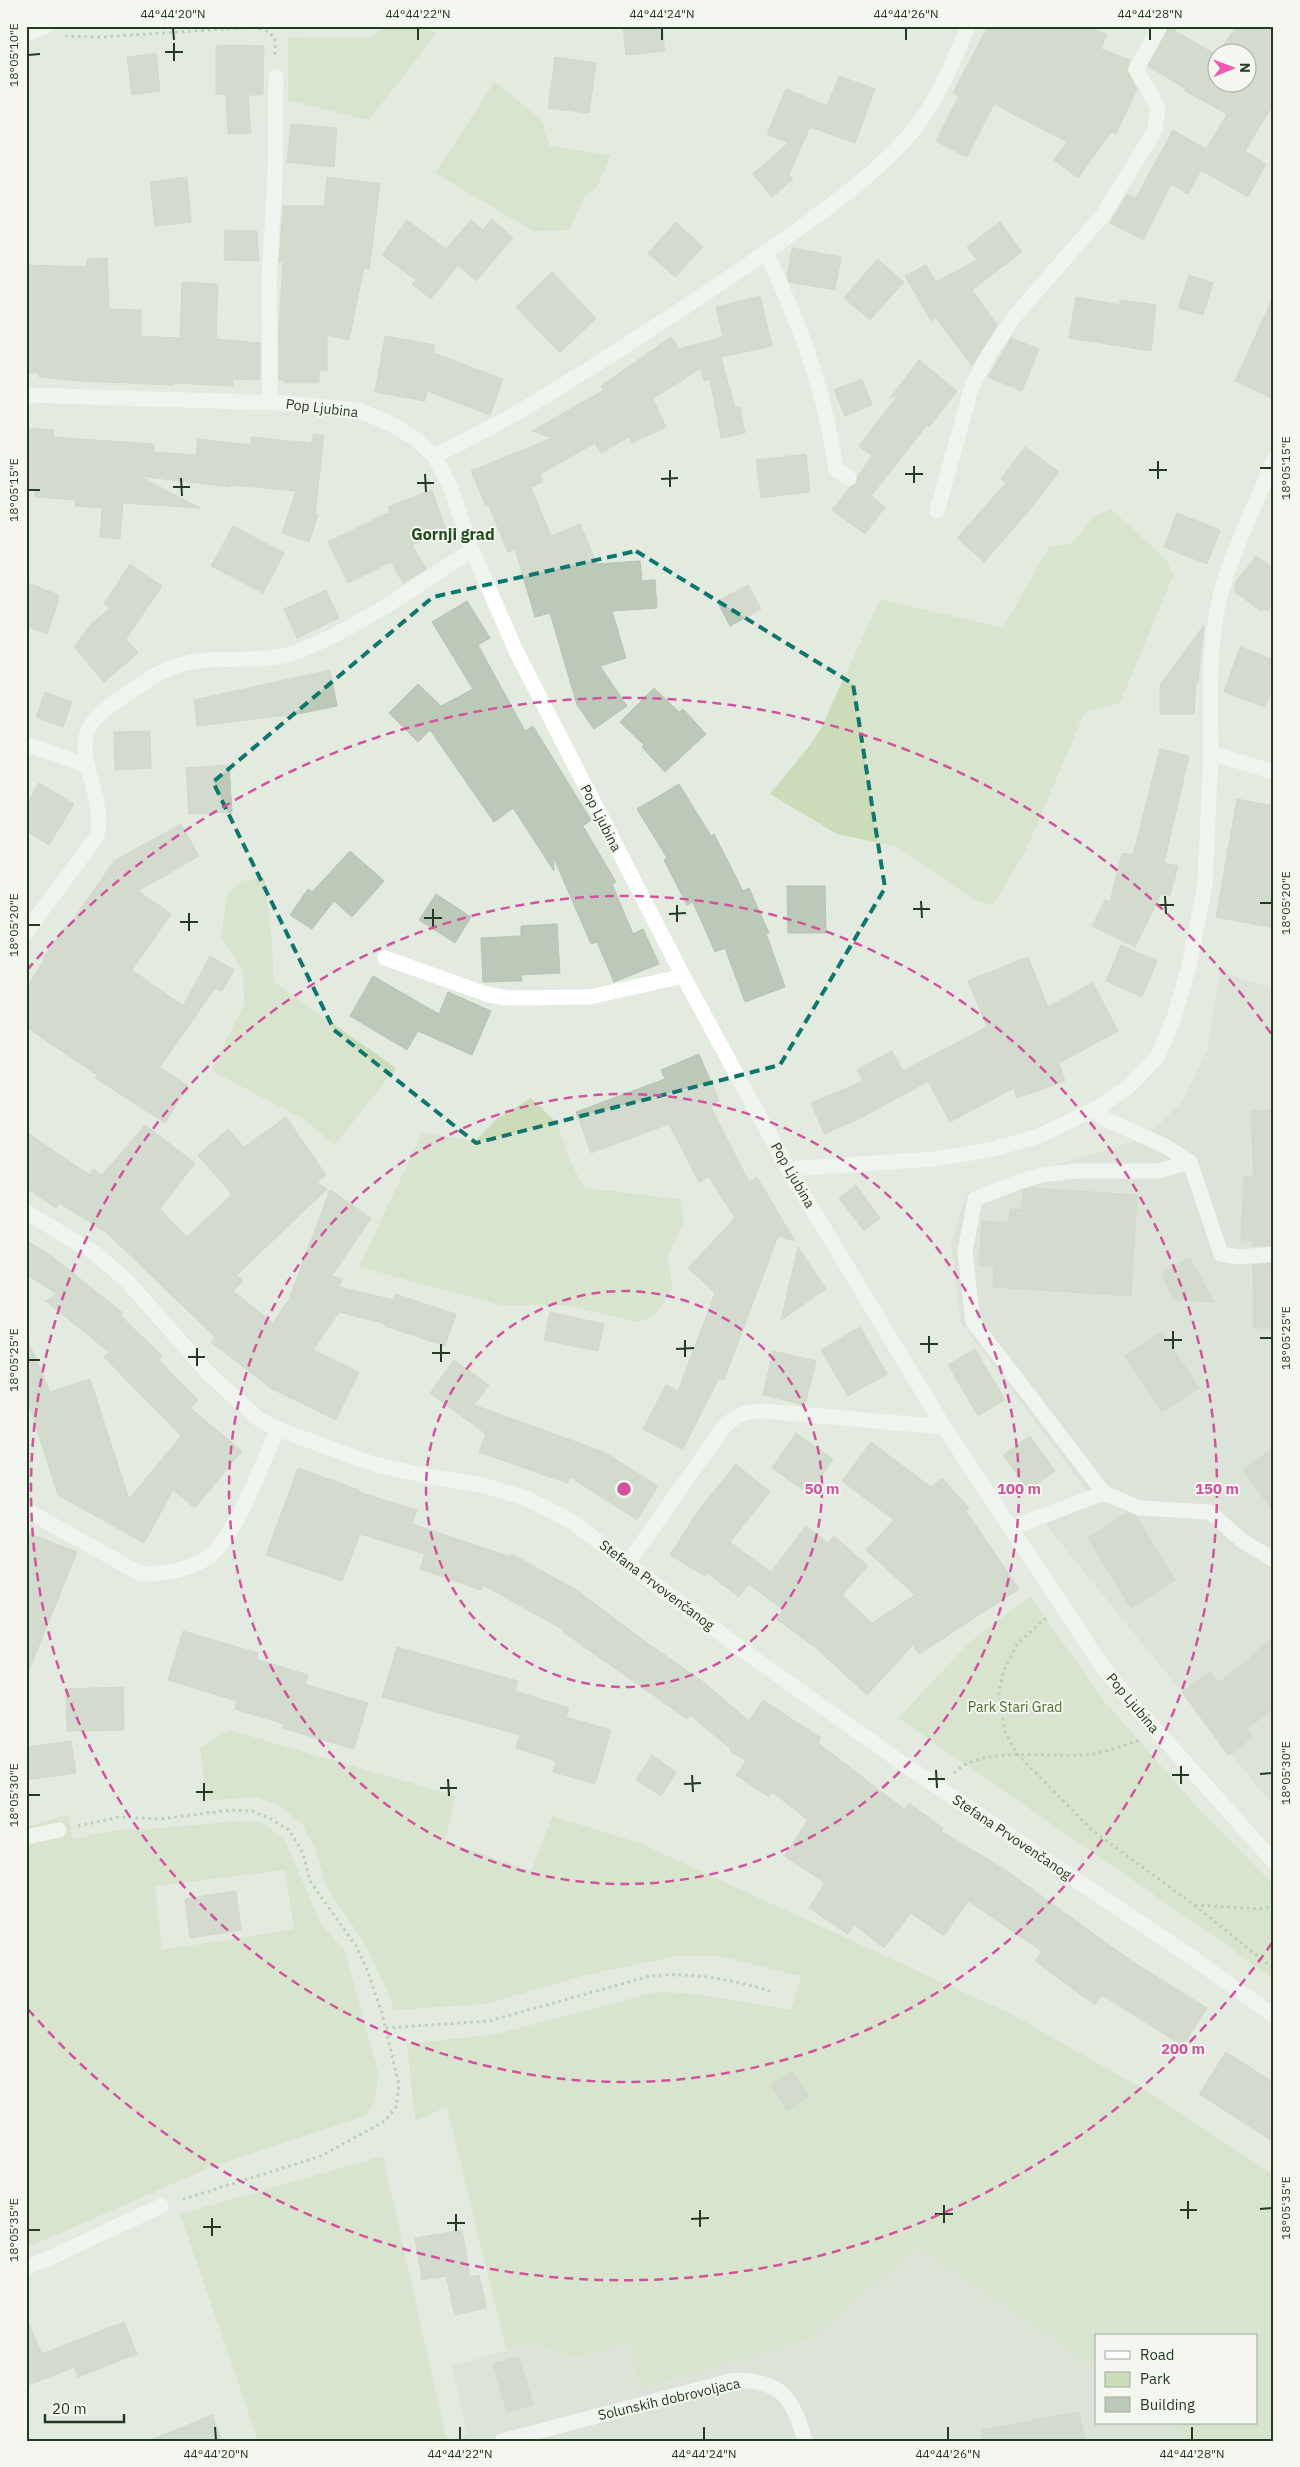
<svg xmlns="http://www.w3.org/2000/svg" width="1300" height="2467" font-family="'IBM Plex Sans',sans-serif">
<rect width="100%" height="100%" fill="#e3ebe0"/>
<g fill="#d2dace">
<polygon points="1220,971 1274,989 1274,1807 1036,1512 1090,1495 960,1321 951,1242 967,1193 1145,1138 1182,1102 1208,1048"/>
<polygon points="918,2248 1096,2369 1096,2423 1168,2423 1188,2441 449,2441 467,2435 452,2366 532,2343 576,2358 628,2343 641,2387 811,2339"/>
</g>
<g fill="#cddcb8" fill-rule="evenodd">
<polygon points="385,26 415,26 437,33 369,120 288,100 288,37 371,38"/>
<polygon points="495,81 542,121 550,146 611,155 597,187 584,197 570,230 533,231 435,173"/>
<polygon points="1111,509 1167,560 1173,576 1120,703 1085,712 1027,848 993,906 974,900 898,847 837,834 770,794 810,745 821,728 880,599 1003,628 1049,547 1071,544 1093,517"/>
<polygon points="264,877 271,929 274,982 396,1068 335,1145 302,1118 211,1071 244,1004 243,972 221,936 227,894 241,881"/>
<polygon points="531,1098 557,1123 571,1163 585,1188 680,1199 684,1222 667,1257 673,1288 654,1316 638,1322 569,1306 500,1305 359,1267 422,1133 475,1141 498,1118"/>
<polygon points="1030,1596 1104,1701 1198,1808 1274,1885 1274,1980 1225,1944 898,1718 970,1642"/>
<polygon points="229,1730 456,1796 445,1841 531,1871 552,1816 640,1843 1013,2015 1150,2093 1274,2175 1274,2441 1188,2441 1168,2423 1256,2423 1256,2336 1096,2336 1096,2369 918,2248 811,2339 641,2388 628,2343 576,2358 532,2343 506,2350 447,2107 415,2121 407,2044 497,2034 656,1992 687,1993 791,2010 801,1976 719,1956 678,1956 586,1975 485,2004 394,2010 388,1993 365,1944 326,1886 316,1850 302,1824 277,1804 255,1797 207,1801 200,1748"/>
<path d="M68,1815L73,1839L118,1830L148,1829L238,1821L262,1822L285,1840L321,1924L345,1951L379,2075L374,2103L366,2116L216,2165L26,2248V1827ZM285,1870L294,1929L162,1950L155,1886Z"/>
<polygon points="383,2156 447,2441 258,2441 180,2214"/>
</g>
<g fill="#bcc8b8" stroke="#b7c4b2">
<polygon points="623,26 662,26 665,51 626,55"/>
<polygon points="988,26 1086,26 1107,34 1101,49 1130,60 1127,70 1137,89 1116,134 1111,132 1078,178 1054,160 1067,142 994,104 967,157 936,141 959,96 953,93"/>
<polygon points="1237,26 1274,26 1274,103 1245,151 1266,164 1248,197 1201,170 1188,194 1171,184 1143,240 1110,223 1127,194 1136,198 1173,130 1206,149 1227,114 1185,91 1186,89 1148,66 1169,27 1216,55 1218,53 1218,82 1248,82 1248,52 1218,52"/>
<polygon points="216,45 264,46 263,95 248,95 251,133 228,134 226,94 216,94"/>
<polygon points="156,53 160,91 132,95 127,57"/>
<polygon points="555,57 596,63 589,113 548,108"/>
<polygon points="839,76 875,89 855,143 810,127 789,175 793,179 772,197 753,174 788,143 767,134 786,89 827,106"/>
<polygon points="291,124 337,128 334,167 287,162"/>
<polygon points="187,177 191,222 155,226 150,182"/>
<polygon points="327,177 380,184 369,270 364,267 349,340 327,335 327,371 319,371 319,383 284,383 284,380 279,380 279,325 283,262 279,262 283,206 324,206"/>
<polygon points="492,219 513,238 476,281 458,265 431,299 412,284 416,280 382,255 407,220 446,249 471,220 483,230"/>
<polygon points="676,222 703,247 675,277 648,253"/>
<polygon points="1000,222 1022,252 972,290 997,325 972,366 936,318 931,321 905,276 926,265 936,282 977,260 967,247"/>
<polygon points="225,230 257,231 259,261 224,260"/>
<polygon points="792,248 841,257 835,290 789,282 787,276"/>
<polygon points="107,258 109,309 141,310 141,336 180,338 182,282 218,284 216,339 260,343 260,380 233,379 233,386 173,383 173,385 80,381 39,377 39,373 26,373 27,265 87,267 87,259"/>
<polygon points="877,259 904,282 870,320 844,298"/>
<polygon points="552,272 596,318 560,353 516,307"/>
<polygon points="1189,275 1213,283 1203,315 1178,308"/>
<polygon points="1274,295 1274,399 1235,381"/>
<polygon points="760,296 772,346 721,357 735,408 740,407 745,433 721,438 710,379 704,381 701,368 653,399 666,427 632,443 629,437 601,453 595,443 540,474 543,482 531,487 551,536 580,524 597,564 640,561 642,581 655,580 657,608 612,611 626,658 600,666 627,706 594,729 577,705 550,613 535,617 515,549 508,552 488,504 486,506 471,471 552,438 532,431 604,390 601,386 671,337 679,349 723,337 716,307"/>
<polygon points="1076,297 1120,305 1120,300 1156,305 1151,351 1069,338"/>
<polygon points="385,336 435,345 433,353 503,379 490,415 427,391 425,401 375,392"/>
<polygon points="1011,338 1039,349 1022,391 988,377"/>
<polygon points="919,360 957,391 929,427 927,425 871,496 885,507 865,534 832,510 850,487 856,484 858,476 872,456 859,446 898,395 890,398"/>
<polygon points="862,379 872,405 845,416 834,390"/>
<polygon points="26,428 54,430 53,437 154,444 154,452 196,455 198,439 251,445 251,437 311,443 314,434 324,436 315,514 318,515 309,542 282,533 296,491 231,485 230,487 139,476 200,508 123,503 120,539 100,537 102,508 75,506 76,500 35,497 35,489 26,489"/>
<polygon points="1025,447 1059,472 1032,507 984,562 957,538 1006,483 1001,479"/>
<polygon points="806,454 810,492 761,498 756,460"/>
<polygon points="432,490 447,532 412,545 426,569 403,583 391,562 348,583 328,542 390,512 388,507"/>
<polygon points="1177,513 1220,530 1207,564 1164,547"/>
<polygon points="233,526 284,553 263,593 211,566"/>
<polygon points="1256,556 1274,569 1274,602 1268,610 1260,610 1235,592 1235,583"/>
<polygon points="130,564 162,586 126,639 138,653 104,682 74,647 89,626 110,608 104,604"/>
<polygon points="26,582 58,595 58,603 47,634 26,626"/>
<polygon points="748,585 761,609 730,626 717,601"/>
<polygon points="326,590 339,618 297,638 284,609"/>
<polygon points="467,601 490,638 478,645 525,731 533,726 591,820 583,826 616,882 612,884 633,934 643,929 659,964 614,982 597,942 591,944 553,856 554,871 513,808 494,822 430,730 418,742 389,713 418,684 441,706 473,689 432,622"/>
<polygon points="1204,625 1198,682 1196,682 1194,714 1160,714 1160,685"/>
<polygon points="1240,647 1274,660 1274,684 1265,707 1224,692"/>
<polygon points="330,670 337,706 303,713 197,726 194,700"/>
<polygon points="654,688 679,712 683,709 706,734 665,772 642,747 644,745 620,722"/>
<polygon points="45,692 72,702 63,727 36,717"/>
<polygon points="150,731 151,768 115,770 114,732"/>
<polygon points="1160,749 1189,756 1164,863 1178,866 1170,896 1161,894 1135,947 1092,926 1105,900 1110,902 1122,853 1133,855"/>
<polygon points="229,765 232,812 189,814 186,768"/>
<polygon points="39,783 74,804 49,845 26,831 26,805"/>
<polygon points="679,784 711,836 714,834 743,891 749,888 769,933 766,933 785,987 745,1002 725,948 715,952 693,902 687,905 664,860 667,858 637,809"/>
<polygon points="1237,799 1274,806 1274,928 1216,917"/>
<polygon points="181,824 199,856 138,891 171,914 132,970 183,1006 210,956 234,970 222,991 215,988 160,1067 188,1086 165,1123 95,1078 97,1075 26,1027 26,988 45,959 43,958 67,925 69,926 114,861"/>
<polygon points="350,851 384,881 352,917 334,901 312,929 290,915 308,889 312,892"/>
<polygon points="787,886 825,886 826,933 788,933"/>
<polygon points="436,894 471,917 455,943 419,920"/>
<polygon points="557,924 560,973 521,975 522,981 483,982 481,938 521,936 521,926"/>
<polygon points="1121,945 1157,961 1142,997 1106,981"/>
<polygon points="1028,957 1048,1007 1093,983 1118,1031 1059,1063 1065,1081 1017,1098 1014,1088 950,1122 928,1081 859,1119 824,1134 811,1103 863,1081 857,1070 892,1051 903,1071 987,1027 968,981"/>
<polygon points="373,976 439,1014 448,992 491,1011 472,1055 418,1031 407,1050 350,1016"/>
<polygon points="699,1054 719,1101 710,1105 749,1182 757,1177 795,1241 778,1236 724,1380 719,1378 683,1449 643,1429 666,1385 678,1391 715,1293 688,1268 735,1218 709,1177 699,1182 669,1124 591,1153 576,1112 665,1079 661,1070"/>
<polygon points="1274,1110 1274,1245 1253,1246 1253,1240 1241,1240 1244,1177 1254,1177 1251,1111"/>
<polygon points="286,1117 326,1175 317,1182 327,1189 237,1275 243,1281 233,1291 273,1323 289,1299 330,1190 371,1218 332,1276 342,1279 339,1287 393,1300 395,1294 456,1314 445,1346 385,1326 386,1324 339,1312 313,1350 359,1372 336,1420 272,1389 211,1342 215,1337 107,1233 59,1203 56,1208 26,1188 26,1132 90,1175 93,1169 102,1175 145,1125 195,1163 160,1209 187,1237 232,1194 198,1155 228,1129 244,1147"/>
<polygon points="856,1185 880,1218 864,1231 839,1198"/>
<polygon points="1030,1188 1137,1195 1131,1296 993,1287 994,1266 979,1265 982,1221 1008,1223 1010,1209 1022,1210 1023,1190"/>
<polygon points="26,1240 54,1258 123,1313 121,1316 162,1356 159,1360 198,1400 190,1408 242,1451 195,1508 173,1490 144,1543 58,1495 26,1396 26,1336 50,1392 90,1379 129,1499 181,1436 104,1357 109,1352 46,1301 57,1294 26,1274"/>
<polygon points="798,1247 826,1289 781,1320"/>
<polygon points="1190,1258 1214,1302 1174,1299 1161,1274"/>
<polygon points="1274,1263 1274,1328 1254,1328 1253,1265"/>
<polygon points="550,1312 604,1324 598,1351 544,1340"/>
<polygon points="860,1327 887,1374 848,1396 821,1350"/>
<polygon points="1162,1332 1199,1388 1162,1412 1125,1356"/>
<polygon points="975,1349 1005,1400 978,1416 948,1365"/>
<polygon points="773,1351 816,1361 805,1405 763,1395"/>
<polygon points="454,1360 489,1385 474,1405 604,1452 658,1486 637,1520 570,1477 567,1483 479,1452 486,1434 430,1393"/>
<polygon points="796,1433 833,1459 809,1494 772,1468"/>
<polygon points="1030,1436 1055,1471 1028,1490 1003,1455"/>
<polygon points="871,1442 931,1487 942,1478 969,1508 966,1511 1019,1589 919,1654 913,1645 867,1695 816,1648 777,1619 783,1610 749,1584 739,1597 707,1573 705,1576 670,1555 698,1511 736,1464 770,1492 730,1542 771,1572 806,1526 828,1543 834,1536 868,1566 842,1595 872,1623 915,1595 866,1550 894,1520 842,1481"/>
<polygon points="1274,1447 1274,1512 1243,1470"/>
<polygon points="298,1468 359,1490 358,1492 417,1510 412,1524 511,1557 512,1554 578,1591 643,1640 702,1681 749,1721 763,1700 821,1738 818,1743 904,1809 909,1803 943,1828 941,1831 1007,1871 1130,1960 1207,2008 1183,2046 1102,1995 1095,2005 1035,1961 1042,1951 968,1901 944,1936 911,1913 884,1948 854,1924 848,1934 809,1908 825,1883 784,1856 808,1820 772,1792 769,1797 736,1775 746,1761 730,1751 731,1749 690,1715 687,1719 563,1632 564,1630 483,1585 481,1590 420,1569 425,1554 360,1534 342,1581 266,1555"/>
<polygon points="1127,1513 1136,1516 1175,1580 1131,1608 1088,1538"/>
<polygon points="26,1532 77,1552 27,1675 26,1675"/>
<polygon points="183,1631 258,1653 256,1659 308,1675 305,1684 368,1703 354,1749 282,1728 284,1724 235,1709 237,1701 168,1680"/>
<polygon points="1274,1638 1274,1709 1247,1728 1253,1737 1228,1755 1182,1692 1210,1672 1218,1683 1251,1658 1250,1656"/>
<polygon points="397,1647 518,1681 515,1691 569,1708 566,1717 611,1730 595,1784 553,1772 556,1761 516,1748 520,1735 382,1697"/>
<polygon points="123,1687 124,1730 67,1731 66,1689"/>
<polygon points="71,1741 76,1773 26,1780 26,1747"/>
<polygon points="652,1755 676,1772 661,1796 636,1780"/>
<polygon points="236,1891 241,1930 190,1938 185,1899"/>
<polygon points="1226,2052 1274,2083 1274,2142 1199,2094"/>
<polygon points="792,2071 809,2097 787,2111 771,2085"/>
<polygon points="462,2230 470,2277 479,2275 486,2308 455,2315 446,2276 422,2280 415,2238"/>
<polygon points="26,2318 42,2354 124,2322 137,2354 78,2377 74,2367 26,2386"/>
<polygon points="519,2357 533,2405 507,2412 493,2364"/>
<polygon points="1079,2412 1085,2441 983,2441 982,2430"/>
<polygon points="212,2415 222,2441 152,2441 151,2440"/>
</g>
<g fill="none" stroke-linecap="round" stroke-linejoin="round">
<g stroke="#87ae80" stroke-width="3" stroke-dasharray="2.5 4" stroke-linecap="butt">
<polyline points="65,36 102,37 257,27 269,32 275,39 275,58"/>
<polyline points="1046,1618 1017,1644 1003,1672 999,1693 1005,1732 1017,1754 1092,1830 1194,1905 1274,1969"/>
<path d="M954,1773C983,1743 1055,1760 1094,1754C1109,1751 1124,1745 1139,1740"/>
<polyline points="78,1826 120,1817 160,1819 231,1810 252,1811 269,1818 289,1830 303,1853 310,1881 356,1946 366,1967 382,2013 399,2085 396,2107 385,2121 321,2156 181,2200"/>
<polyline points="1195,1905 1260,1909 1274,1906"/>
<path d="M386,2028L489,2021L650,1976C690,1972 731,1979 770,1991"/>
</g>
<g stroke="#fff" stroke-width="15">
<path d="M766,253C800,324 825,391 836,469L849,478"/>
<polyline points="26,744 87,765"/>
<polyline points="1097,1108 1103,1118 1167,1147 1190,1162 1221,1254 1239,1257 1274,1254"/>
<polyline points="1104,1493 973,1322 965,1252 975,1199 1021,1181 1042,1175 1076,1171 1158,1171 1190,1162"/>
<polyline points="1011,1528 1104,1493 1140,1508 1210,1512 1241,1540 1274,1560"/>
<polyline points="26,1837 59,1830"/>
</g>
<g stroke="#fff" stroke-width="15">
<polyline points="26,34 47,26"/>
<polyline points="26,395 284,403 358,410 389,423 416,439 434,456 450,486 472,550 516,651 683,976 788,1169 944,1427 1102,1666 1132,1703 1274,1862"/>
<polyline points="270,402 269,278 275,179 276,77"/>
<path d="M434,456C516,418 592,367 668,318C716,287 763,255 808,222C845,195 882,167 911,133C937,102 953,63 968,26"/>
<polyline points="937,511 972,386 989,354 1014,317 1103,215 1155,130 1158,107 1136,69 1160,26"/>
<path d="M1211,753C1210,694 1207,632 1226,576C1239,536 1259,498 1274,459"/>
<path d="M26,932L97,836C106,799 77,761 87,733C92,717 108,707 121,698C142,683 164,667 191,662C226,655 265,665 299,651C362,626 416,586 472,550"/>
<polyline points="385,958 489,995 509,998 590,997 683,976"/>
<polyline points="788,1169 935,1159 994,1149 1039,1136 1097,1108 1127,1088 1158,1056 1174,1018 1189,966 1205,884 1211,753 1274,772"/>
<path d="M26,1510L141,1574C165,1574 200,1569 217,1549C241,1522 262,1463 278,1429"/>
<path d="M628,1563L723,1428C736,1415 745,1411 764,1411L944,1427"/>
<polyline points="26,2267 45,2260 161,2206"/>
<path d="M502,2441L734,2380C782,2381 792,2396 805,2441"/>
</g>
<polyline stroke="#fff" stroke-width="15" points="26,1212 96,1254 127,1281 210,1375 260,1420 278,1429 373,1464 427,1476 482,1485 528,1499 571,1521 748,1654 905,1765 1194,1959 1274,2016"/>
</g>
<path d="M0 0H1300V2467H0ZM636,551L853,684L885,888L780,1065L476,1143L334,1030L213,782L433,597Z" fill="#e3ebe0" fill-opacity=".55" fill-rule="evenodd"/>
<path fill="none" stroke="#0f766e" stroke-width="4" stroke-dasharray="10 6" stroke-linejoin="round" d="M636,551L853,684L885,888L780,1065L476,1143L334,1030L213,782L433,597Z"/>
<path fill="none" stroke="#233b21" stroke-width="2" d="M173,28L174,40M418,28V40M662,28V40M906,28V40M1150,28V40M174,43V61M165,52H183M28,55L40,54M1158,461V479M914,466V483M1260,468H1272M670,470V487M1149,470H1167M425,474L426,492M905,474H923M181,478L182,496M661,479L678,478M417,483H434M173,487H190M28,490H40M1165,896L1166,914M921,901L922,918M1260,903H1272M677,905V922M1157,905H1174M433,909V927M913,909H930M189,913V931M669,914L686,913M424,918H442M180,922H198M28,925H40M1173,1331V1349M929,1336V1353M1260,1338H1272M685,1340V1357M1164,1340H1182M441,1344V1362M920,1344H938M197,1348V1366M676,1349L694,1348M432,1353H450M188,1357H205M28,1360H40M1181,1766V1784M936,1770L937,1788M1260,1774L1272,1773M692,1775L693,1792M1172,1775H1189M448,1779L449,1796M928,1779H945M204,1783V1801M684,1784L701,1783M440,1788H457M196,1792H213M28,1795H40M1188,2201V2219M944,2205V2223M1260,2209L1272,2208M700,2210V2227M1180,2210H1197M456,2214V2231M935,2214H953M212,2218V2236M691,2219L709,2218M447,2223H465M203,2227H221M28,2230H40M215,2427L216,2440M460,2427V2440M704,2427V2440M948,2427V2440M1192,2427V2440"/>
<g fill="none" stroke="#d2539d" stroke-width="2.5" stroke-dasharray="9 6">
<circle cx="624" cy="1489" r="198"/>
<circle cx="624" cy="1489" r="395"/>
<circle cx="624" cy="1489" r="593"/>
<path d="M1272 1943A791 791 0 0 1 27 2008M27 970A791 791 0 0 1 1272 1035"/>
</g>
<g text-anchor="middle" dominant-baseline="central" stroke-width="4" stroke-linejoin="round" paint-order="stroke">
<g font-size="14" fill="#233b21" stroke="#f3f7f0">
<text transform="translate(322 408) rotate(7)">Pop Ljubina</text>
<text transform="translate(601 818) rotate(63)">Pop Ljubina</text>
<text transform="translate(793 1175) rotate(60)">Pop Ljubina</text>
<text transform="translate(657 1585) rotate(37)">Stefana Prvovenčanog</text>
<text transform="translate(1133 1703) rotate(50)">Pop Ljubina</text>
<text transform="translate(1012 1837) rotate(34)">Stefana Prvovenčanog</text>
<text transform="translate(669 2399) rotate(-13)">Solunskih dobrovoljaca</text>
</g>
<g font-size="14" fill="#4b712b" stroke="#f3f7f0">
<text x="1015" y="1707">Park Stari Grad</text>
</g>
<g font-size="16" font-weight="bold" fill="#214d1d" stroke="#f3f7f0">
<text x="453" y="534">Gornji grad</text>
</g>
</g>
<circle cx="624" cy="1489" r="8" fill="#d2539d" stroke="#f3f7f0" stroke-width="2.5"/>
<g font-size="15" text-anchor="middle" font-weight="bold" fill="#d2539d" stroke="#f3f7f0" stroke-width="4" stroke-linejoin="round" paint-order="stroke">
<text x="822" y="1494">50 m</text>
<text x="1019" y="1494">100 m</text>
<text x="1217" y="1494">150 m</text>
<text x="1183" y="2054">200 m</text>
</g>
<rect width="1300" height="2467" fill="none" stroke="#f3f7f0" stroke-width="55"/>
<rect x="1095" y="2334" width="162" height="90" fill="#f3f7f0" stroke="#a0ac9d"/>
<rect x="1105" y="2351" width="25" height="8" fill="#ffffff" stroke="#a0ac9d"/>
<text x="1140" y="2360" font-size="15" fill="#233b21">Road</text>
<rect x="1105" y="2372" width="25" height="15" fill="#cddcb8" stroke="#a0ac9d"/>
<text x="1140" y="2384" font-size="15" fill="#233b21">Park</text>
<rect x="1105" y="2397" width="25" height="15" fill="#bcc8b8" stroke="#a0ac9d"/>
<text x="1140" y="2410" font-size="15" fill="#233b21">Building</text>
<g transform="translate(1232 68) rotate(89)"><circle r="24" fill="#f3f7f0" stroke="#a0ac9d"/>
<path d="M0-4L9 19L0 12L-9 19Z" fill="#f157b3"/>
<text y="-8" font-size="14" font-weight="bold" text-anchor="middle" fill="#233b21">N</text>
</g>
<path d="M45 2414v8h79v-8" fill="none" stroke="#233b21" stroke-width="2.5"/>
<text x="52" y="2414" font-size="15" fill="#233b21" stroke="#f3f7f0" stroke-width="4" paint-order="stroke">20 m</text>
<rect x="28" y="28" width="1244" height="2412" fill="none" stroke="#233b21" stroke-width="2"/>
<g font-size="12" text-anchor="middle" fill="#233b21">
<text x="173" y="18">44°44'20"N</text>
<text x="418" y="18">44°44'22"N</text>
<text x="662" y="18">44°44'24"N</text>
<text x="906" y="18">44°44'26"N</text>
<text x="1150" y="18">44°44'28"N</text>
<text transform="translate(14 55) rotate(-90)" y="4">18°05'10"E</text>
<text transform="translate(1286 468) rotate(-90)" y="4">18°05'15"E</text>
<text transform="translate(14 490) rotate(-90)" y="4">18°05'15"E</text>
<text transform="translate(1286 903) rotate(-90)" y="4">18°05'20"E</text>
<text transform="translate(14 925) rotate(-90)" y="4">18°05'20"E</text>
<text transform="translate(1286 1338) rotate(-90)" y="4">18°05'25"E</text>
<text transform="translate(14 1360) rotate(-90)" y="4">18°05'25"E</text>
<text transform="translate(1286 1773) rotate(-90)" y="4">18°05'30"E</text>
<text transform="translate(14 1795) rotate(-90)" y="4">18°05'30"E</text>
<text transform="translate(1286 2208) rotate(-90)" y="4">18°05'35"E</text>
<text transform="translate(14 2230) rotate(-90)" y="4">18°05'35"E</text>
<text x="216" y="2458">44°44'20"N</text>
<text x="460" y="2458">44°44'22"N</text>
<text x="704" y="2458">44°44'24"N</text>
<text x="948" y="2458">44°44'26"N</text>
<text x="1192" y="2458">44°44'28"N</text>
</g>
</svg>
